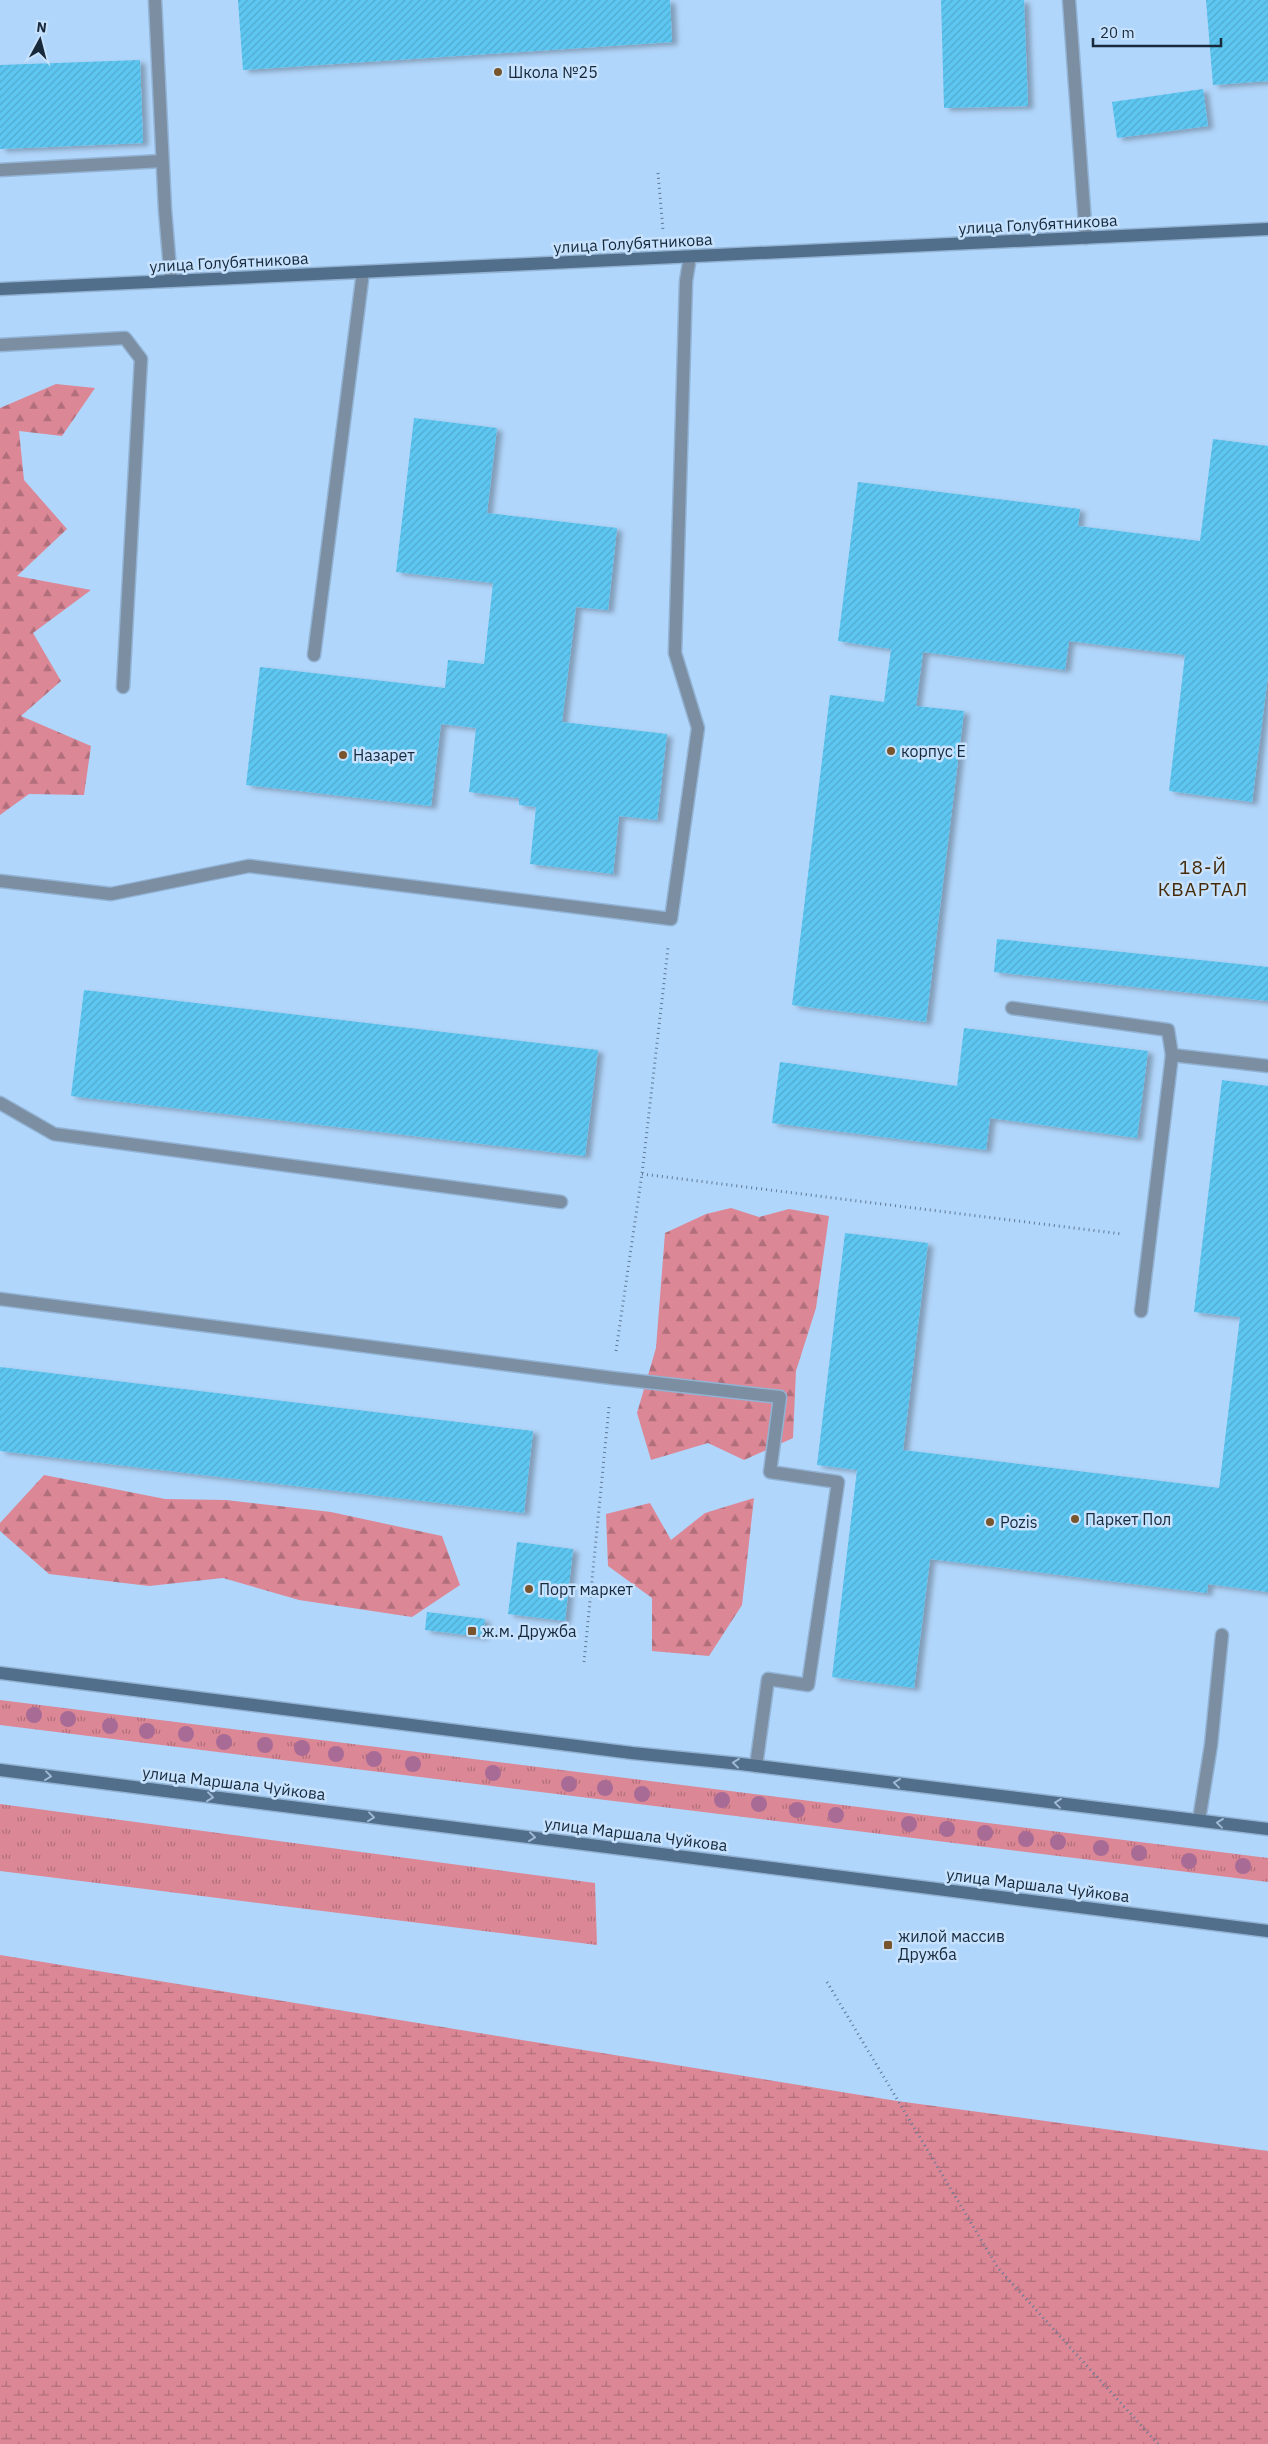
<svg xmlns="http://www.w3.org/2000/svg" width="1268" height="2444" font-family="'IBM Plex Sans',sans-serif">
<defs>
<pattern id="grass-tufts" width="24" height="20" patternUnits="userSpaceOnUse" patternTransform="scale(1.25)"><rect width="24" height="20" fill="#db8796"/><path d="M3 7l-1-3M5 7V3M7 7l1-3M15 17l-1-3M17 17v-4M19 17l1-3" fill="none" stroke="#b16e7b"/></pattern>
<pattern id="forest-firs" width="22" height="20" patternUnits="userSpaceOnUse" patternTransform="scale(1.25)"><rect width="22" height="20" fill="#db8796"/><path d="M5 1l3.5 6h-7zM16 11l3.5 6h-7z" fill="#b16e7b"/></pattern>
<pattern id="wetland-marsh" width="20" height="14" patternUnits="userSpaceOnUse" patternTransform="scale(1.25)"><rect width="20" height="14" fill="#db8796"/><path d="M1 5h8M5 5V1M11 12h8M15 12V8" fill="none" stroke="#b16e7b"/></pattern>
<pattern id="building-hatch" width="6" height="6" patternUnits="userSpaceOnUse" patternTransform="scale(1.25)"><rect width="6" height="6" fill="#5dc6f1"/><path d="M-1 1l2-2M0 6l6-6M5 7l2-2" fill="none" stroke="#50aacf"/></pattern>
<filter id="shadow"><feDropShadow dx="5.5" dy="3" stdDeviation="2.5" flood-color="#0004"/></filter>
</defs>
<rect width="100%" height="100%" fill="#b1d6fb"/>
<g fill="url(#grass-tufts)">
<polygon points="0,1700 1268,1858 1268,1882 0,1725"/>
<polygon points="0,1804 595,1883 597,1945 0,1871"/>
</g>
<g fill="url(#forest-firs)">
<polygon points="56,384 95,388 62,436 19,431 24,480 67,529 17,576 91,590 33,633 61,681 21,716 91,746 84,795 29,794 0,815 0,408"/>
<polygon points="731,1208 759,1217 789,1209 829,1216 816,1308 796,1371 793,1438 744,1460 708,1443 651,1460 637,1413 656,1348 665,1233 706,1214"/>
<polygon points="44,1475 165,1499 226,1500 331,1512 442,1536 460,1585 412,1617 299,1600 223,1578 149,1586 49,1574 0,1531 0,1523"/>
<polygon points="754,1498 742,1605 709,1656 652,1651 652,1598 608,1566 606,1514 650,1503 671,1540 705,1513"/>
</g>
<polygon fill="url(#wetland-marsh)" points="0,1955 897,2101 1268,2151 1268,2444 0,2444"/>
<g fill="url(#building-hatch)" filter="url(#shadow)">
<polygon points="238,0 670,0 672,42 243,70"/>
<polygon points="941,0 1024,0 1028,106 944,108"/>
<polygon points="1206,0 1268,0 1268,81 1213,85"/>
<polygon points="140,60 143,143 0,149 0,65"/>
<polygon points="1203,89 1208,126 1117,138 1112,102"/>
<polygon points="414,418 497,428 487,513 617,528 608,610 576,607 562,722 667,734 657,820 619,816 613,874 530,864 536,807 519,805 519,798 469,792 476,728 441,724 431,806 246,785 260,667 445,688 448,660 484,664 493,583 396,572"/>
<polygon points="1213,439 1268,446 1268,675 1252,802 1169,791 1185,655 1069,641 1065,670 923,652 916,706 964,711 926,1022 792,1005 830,695 884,702 891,649 838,641 858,482 1080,509 1078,526 1200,541"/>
<polygon points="997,939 1268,967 1268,1001 994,972"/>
<polygon points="84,990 598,1050 585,1156 71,1096"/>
<polygon points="964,1028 1148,1051 1137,1138 990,1118 986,1150 772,1123 780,1062 957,1086"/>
<polygon points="1222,1080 1268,1086 1268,1592 1208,1584 1207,1593 930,1559 914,1688 832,1677 857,1470 817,1465 845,1233 928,1243 903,1450 1219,1488 1240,1317 1194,1312"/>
<polygon points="0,1367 533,1431 524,1513 0,1451"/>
<polygon points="517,1542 573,1549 565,1621 508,1614"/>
<polygon points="427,1612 485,1619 483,1637 425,1630"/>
</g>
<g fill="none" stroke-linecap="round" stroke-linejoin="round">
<g stroke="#92b3d4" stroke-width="15">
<g id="lane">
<polyline points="155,0 165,210 171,281"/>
<polyline points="1069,0 1086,238"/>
<polyline points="0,170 162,161"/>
<polyline points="0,345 125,338 141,359 123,687"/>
<polyline points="314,655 363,272"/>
<polyline points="0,881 111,894 249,866 671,919 698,728 675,653 686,281 690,257"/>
<polyline points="1012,1008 1168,1030 1172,1055"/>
<polyline points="0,1103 54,1134 561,1202"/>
<polyline points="0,1299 612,1378 780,1397 770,1472 838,1482 808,1685 768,1679 756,1766"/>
<polyline points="1141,1311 1172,1055 1268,1066"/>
<polyline points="1199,1820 1211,1745 1222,1635"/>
</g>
</g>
<g stroke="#92b3d4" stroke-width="15">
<g id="secondary">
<polyline points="0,289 1268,229"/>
<polyline points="0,1673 632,1753 741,1764 1268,1829"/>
<polyline points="0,1770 1268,1931"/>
</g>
</g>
<g stroke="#5f7a95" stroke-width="3" stroke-dasharray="1 4" stroke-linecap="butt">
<polyline points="658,173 663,230"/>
<polyline points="642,1174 1122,1234"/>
<polyline points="616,1351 642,1174 668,948"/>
<polyline points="584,1662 609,1407"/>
<polyline points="827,1982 998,2268 1158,2444"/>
</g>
<use href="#lane" stroke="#7b8ea2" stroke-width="12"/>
<use href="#secondary" stroke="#516e8a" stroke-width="12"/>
</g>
<g fill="#a86b96">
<circle cx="34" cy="1715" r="8"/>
<circle cx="68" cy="1719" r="8"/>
<circle cx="110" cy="1726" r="8"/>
<circle cx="147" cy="1731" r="8"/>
<circle cx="186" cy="1734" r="8"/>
<circle cx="224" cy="1742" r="8"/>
<circle cx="265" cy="1745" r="8"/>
<circle cx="302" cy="1748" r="8"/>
<circle cx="336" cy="1754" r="8"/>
<circle cx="374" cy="1759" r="8"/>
<circle cx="413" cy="1764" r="8"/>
<circle cx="493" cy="1773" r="8"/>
<circle cx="569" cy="1784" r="8"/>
<circle cx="605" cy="1788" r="8"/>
<circle cx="642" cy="1794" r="8"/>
<circle cx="722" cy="1800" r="8"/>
<circle cx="759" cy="1804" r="8"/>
<circle cx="797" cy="1810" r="8"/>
<circle cx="836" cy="1815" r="8"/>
<circle cx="909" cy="1824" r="8"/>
<circle cx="947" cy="1829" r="8"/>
<circle cx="985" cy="1833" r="8"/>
<circle cx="1026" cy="1839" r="8"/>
<circle cx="1058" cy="1842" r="8"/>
<circle cx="1101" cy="1848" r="8"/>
<circle cx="1139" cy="1853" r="8"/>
<circle cx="1189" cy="1861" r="8"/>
<circle cx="1243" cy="1866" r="8"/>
</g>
<defs><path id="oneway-chevron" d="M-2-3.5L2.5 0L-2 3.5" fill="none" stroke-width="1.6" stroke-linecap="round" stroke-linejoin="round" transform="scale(1.25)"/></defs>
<g stroke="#9db9d5">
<use href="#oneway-chevron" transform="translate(736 1763) rotate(-174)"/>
<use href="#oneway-chevron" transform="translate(48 1776) rotate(7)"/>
<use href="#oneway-chevron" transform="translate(897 1783) rotate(-173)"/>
<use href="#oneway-chevron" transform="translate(210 1797) rotate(7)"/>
<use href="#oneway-chevron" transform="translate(1058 1803) rotate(-173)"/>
<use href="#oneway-chevron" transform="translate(371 1817) rotate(7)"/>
<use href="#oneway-chevron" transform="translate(1220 1823) rotate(-173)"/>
<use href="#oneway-chevron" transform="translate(532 1837) rotate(7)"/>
</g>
<g fill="#78552d" stroke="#c6e2fe" stroke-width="2">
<circle cx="498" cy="72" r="5"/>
<circle cx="891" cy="751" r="5"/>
<circle cx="343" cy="755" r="5"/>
<circle cx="1075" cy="1519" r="5"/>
<circle cx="990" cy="1522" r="5"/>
<circle cx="529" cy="1589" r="5"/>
<rect x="467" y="1626" width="10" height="10" rx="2.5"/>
<rect x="883" y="1940" width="10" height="10" rx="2.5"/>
</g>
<g text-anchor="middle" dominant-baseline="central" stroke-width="5" stroke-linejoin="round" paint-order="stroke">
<g font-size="16" fill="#17293a" stroke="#c6e2fe" text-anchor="start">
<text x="508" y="72">Школа №25</text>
<text x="901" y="751">корпус Е</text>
<text x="353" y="755">Назарет</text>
<text x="1085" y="1519">Паркет Пол</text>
<text x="1000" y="1522">Pozis</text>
<text x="539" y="1589">Порт маркет</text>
<text x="482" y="1631">ж.м. Дружба</text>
<text x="898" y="1936">жилой массив<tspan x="898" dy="18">Дружба</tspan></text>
</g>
<g font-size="16" fill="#17293a" stroke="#c6e2fe">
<text transform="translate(1038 224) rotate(-3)">улица Голубятникова</text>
<text transform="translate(633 243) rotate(-3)">улица Голубятникова</text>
<text transform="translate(229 262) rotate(-3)">улица Голубятникова</text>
<text transform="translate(234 1783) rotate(7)">улица Маршала Чуйкова</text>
<text transform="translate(636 1834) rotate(7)">улица Маршала Чуйкова</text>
<text transform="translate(1038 1885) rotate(7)">улица Маршала Чуйкова</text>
</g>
<g font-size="19" letter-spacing="1" fill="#452b0a" stroke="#c6e2fe">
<text x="1203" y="867">18-Й<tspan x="1203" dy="22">КВАРТАЛ</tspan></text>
</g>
</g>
<g transform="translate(40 40) rotate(7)" stroke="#c6e2fe" stroke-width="4" paint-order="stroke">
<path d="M0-4L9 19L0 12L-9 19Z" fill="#17293a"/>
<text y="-8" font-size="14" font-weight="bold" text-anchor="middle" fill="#17293a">N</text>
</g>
<path d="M1093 38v8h128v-8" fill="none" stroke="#17293a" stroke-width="2.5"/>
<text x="1100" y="38" font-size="15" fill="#17293a" stroke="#c6e2fe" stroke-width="4" paint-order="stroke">20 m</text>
</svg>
